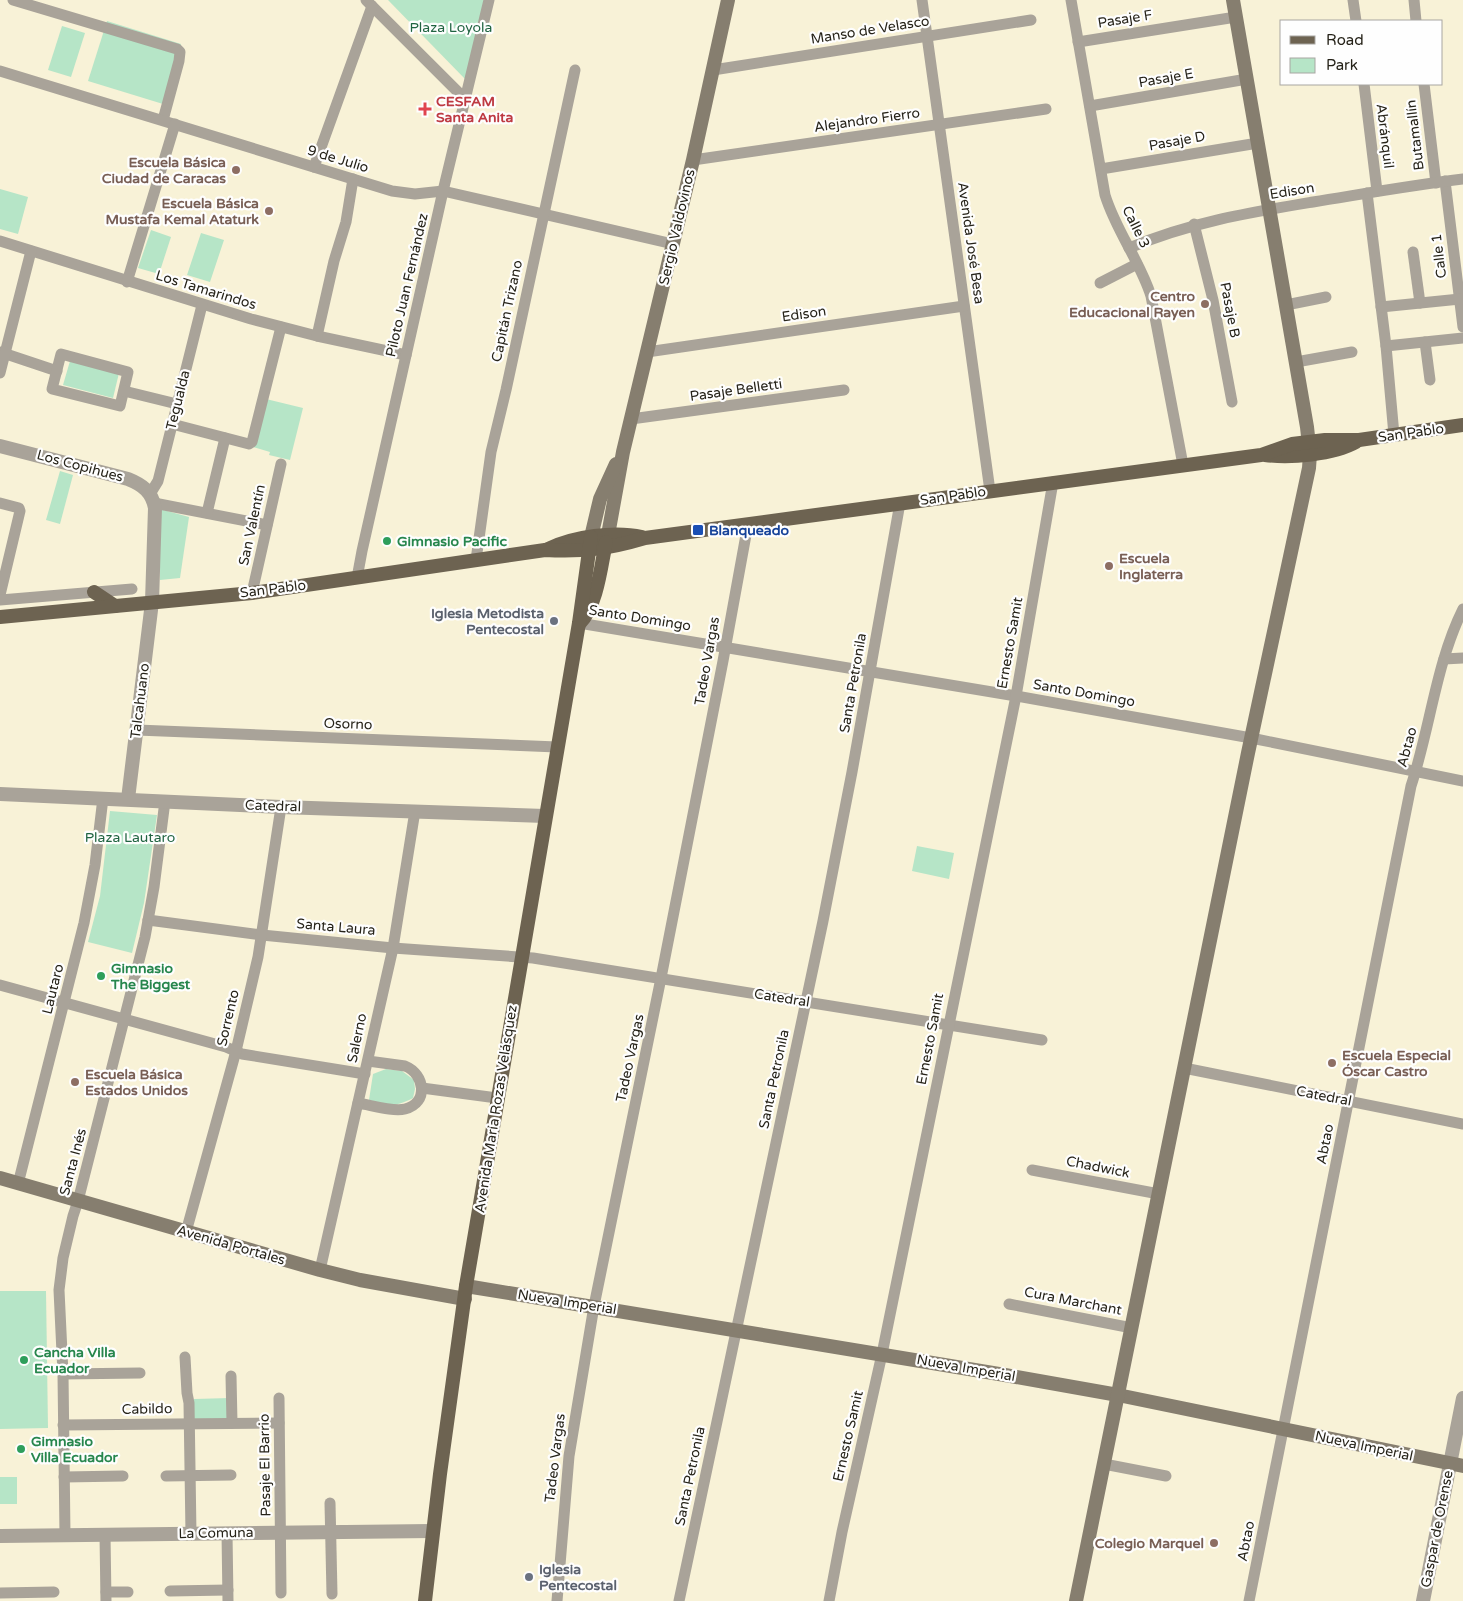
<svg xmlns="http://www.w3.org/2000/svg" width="1463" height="1601" font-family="'Varela Round',sans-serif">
<rect width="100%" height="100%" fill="#f8f2d7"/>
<g fill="#b6e5c7">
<polygon points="388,0 484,0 466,80"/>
<polygon points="107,21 181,44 163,104 88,81"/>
<polygon points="62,26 85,33 71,77 48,70"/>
<polygon points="0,189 28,197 18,234 0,229"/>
<polygon points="151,230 171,237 159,274 138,268"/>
<polygon points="201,233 224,240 210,282 187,275"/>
<polygon points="70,361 119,373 113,398 63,385"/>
<polygon points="266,399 303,408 290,460 269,455 270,452 253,447"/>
<polygon points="60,471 73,475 60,524 46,520"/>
<polygon points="160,509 189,517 180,578 160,580"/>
<polygon points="110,811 157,815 144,903 132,953 88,942 100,896"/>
<polygon points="917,846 954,853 949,879 912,871"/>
<path d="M386,1069L402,1071L414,1080L415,1089L413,1098C396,1107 387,1107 369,1100L373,1074Z"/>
<polygon points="0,1291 46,1291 48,1428 0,1429"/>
<polygon points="230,1398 230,1420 194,1420 194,1399"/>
<rect x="0" y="1477" width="17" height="27"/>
</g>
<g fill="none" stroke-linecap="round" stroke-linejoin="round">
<g stroke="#a9a399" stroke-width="11">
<polyline points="13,0 177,49 180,52 179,61 163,120"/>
<polyline points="366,0 465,99"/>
<polyline points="922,0 990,491"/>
<path d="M1071,0L1105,195C1116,231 1140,261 1151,296L1183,465"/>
<polyline points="1353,0 1356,21"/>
<polyline points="1414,0 1416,21"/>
<polyline points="1078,42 1236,17"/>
<polyline points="713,70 1031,20"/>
<polyline points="0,71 392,191 415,194 443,191 673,244"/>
<polyline points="1364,84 1377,191"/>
<polyline points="1424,84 1436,183"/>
<polyline points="1090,106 1247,79"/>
<polyline points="693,160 1046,109"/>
<polyline points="314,167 372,6"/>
<polyline points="1101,169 1258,143"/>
<polyline points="1445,181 1463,327"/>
<polyline points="1367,193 1386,346 1394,435"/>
<polyline points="1194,224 1213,300 1232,402"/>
<polyline points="0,241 251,319 317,336 406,355"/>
<path d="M1129,248C1191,222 1247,213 1313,202C1363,194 1413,185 1463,179"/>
<polyline points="1413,252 1420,303"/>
<polyline points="127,282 175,124"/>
<polyline points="1100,283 1137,264"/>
<polyline points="1286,305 1326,297"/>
<polyline points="1381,307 1460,299"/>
<polyline points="317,336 334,261 346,222 353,179"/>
<polyline points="1425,342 1430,380"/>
<polyline points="1386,346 1463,338"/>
<polyline points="0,352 57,371"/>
<polyline points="647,352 964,306"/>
<polygon points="61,354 128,372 120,406 52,389"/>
<polyline points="1296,362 1352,352"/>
<polyline points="0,373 31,251"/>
<polyline points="124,391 177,404"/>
<polyline points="631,419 844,390"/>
<polyline points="172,424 249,444 252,442 281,327"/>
<polyline points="150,494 158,481 202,305"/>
<polyline points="0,503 19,508 20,511 0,595"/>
<polyline points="154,503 267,525"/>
<polyline points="207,513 225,438"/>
<polyline points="476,560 491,452 506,390 575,70"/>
<polyline points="357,578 362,551 443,191 489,0"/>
<polyline points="252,593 281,464"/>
<polyline points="0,600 132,589"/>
<polyline points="579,623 1016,696 1251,738 1463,781"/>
<polyline points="1444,659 1463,658"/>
<polyline points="137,730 557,747"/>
<polyline points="148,920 262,935 393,948 533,958 1042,1040"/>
<polyline points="0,985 226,1047 242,1054 365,1074"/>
<polyline points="1184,1068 1463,1124"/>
<polyline points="422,1088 497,1098"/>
<path d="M358,1103C371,1105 393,1112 405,1109C429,1103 425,1074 405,1066L368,1061"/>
<polyline points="1032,1170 1159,1194"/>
<polyline points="18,1184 84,923 95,865 103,798"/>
<polyline points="186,1232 236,1051 258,957 281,807"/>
<polyline points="320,1270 393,948 415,811"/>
<polyline points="1009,1304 1132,1328"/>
<polyline points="185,1357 187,1393 189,1403 191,1534"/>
<polyline points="63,1374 140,1373"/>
<polyline points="231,1376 232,1423"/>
<polyline points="279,1398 281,1593"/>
<polyline points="63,1425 279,1423"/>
<polyline points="1104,1464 1166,1476"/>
<polyline points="166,1476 231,1475"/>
<polyline points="64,1477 123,1476"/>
<polyline points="330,1503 332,1594"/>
<polyline points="227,1533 228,1601"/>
<polyline points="65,1535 63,1374 59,1290 63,1258 73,1216 78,1201 145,937 154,887 165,801"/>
<polyline points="105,1535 106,1601"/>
<polyline points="170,1591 228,1590"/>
<polyline points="106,1592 128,1592"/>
<polyline points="0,1593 54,1592"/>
<polyline points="557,1601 569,1456 594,1306 661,978 723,661 748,524"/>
<polyline points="679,1601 823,921 852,772 900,503"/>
<polyline points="829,1601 842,1532 882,1354 1016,696 1053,482"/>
<path d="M1249,1601L1411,786C1430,729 1436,663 1463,609"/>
</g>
<g stroke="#a9a399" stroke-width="14">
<path d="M0,446L128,479C143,485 152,492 155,508L152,602L128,799"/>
<polyline points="0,794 281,807 545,816"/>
<polyline points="0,1536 432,1531"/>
<polyline points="1423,1601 1463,1398"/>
</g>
<g stroke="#867e6f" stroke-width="14">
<polyline points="608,535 623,452 693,160 728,0"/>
<polyline points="591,537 600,499 616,464"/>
<polyline points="0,1178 320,1270 360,1280 465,1299"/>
<polyline points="466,1286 1005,1375 1118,1395 1463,1466"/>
<polyline points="1076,1601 1248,753 1309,468 1310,454 1307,427 1233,0"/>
</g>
<g stroke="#6d6351" stroke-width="14">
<path d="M1265,455C1290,458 1333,455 1356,442"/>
<path d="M548,549C574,536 615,531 642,537"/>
<polyline points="94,592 115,606"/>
<path d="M0,617L252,593L545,550C583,552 608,549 645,538L1261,455L1292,444L1325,440H1359L1463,425"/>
<path d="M580,623C597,606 601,566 606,542"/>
<polyline points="425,1601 440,1474 466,1286 579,623 591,537"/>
</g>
</g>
<path fill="#e0444e" stroke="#fefefe" stroke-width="2" d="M422.5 101.5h5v5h5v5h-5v5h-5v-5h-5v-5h5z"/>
<g fill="#8d6e63" stroke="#fefefe" stroke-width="2">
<circle cx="236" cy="170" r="5"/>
<circle cx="269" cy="211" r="5"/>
<circle cx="1205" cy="304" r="5"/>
<circle cx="1109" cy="566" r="5"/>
<circle cx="1332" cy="1063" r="5"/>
<circle cx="75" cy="1082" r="5"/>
<circle cx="1214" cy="1543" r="5"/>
</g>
<rect fill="#1a4fb4" stroke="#fefefe" stroke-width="2" x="692" y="524" width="12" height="12" rx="2.5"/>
<g fill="#2e9e5b" stroke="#fefefe" stroke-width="2">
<circle cx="387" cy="541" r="5"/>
<circle cx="101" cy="976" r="5"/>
<circle cx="24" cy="1360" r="5"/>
<circle cx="21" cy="1449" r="5"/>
</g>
<g fill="#6b7280" stroke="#fefefe" stroke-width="2">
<circle cx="554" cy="621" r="5"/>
<circle cx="529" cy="1577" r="5"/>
</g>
<g text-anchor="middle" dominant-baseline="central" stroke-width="4.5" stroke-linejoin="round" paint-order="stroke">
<g font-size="14" fill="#262319" stroke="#fefefe">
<text transform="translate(1125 19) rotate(-9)">Pasaje F</text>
<text transform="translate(870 30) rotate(-9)">Manso de Velasco</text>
<text transform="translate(1166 78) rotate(-10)">Pasaje E</text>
<text transform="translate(867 120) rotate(-8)">Alejandro Fierro</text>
<text transform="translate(1415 135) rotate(-97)">Butamallín</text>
<text transform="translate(1385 136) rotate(83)">Abránquil</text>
<text transform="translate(1177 141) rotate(-10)">Pasaje D</text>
<text transform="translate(338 159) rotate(17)">9 de Julio</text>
<text transform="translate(1292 191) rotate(-9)">Edison</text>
<text transform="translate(677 227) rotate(-77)">Sergio Valdovinos</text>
<text transform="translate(1136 227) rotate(64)">Calle 3</text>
<text transform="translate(971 243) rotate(82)">Avenida José Besa</text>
<text transform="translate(1439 256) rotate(-97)">Calle 1</text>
<text transform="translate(407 285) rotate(-77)">Piloto Juan Fernández</text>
<text transform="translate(206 290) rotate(17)">Los Tamarindos</text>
<text transform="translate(1230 310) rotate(79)">Pasaje B</text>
<text transform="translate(507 311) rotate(-78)">Capitán Trizano</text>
<text transform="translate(804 314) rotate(-8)">Edison</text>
<text transform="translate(736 390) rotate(-8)">Pasaje Belletti</text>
<text transform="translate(178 400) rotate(-76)">Tegualda</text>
<text transform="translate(1411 433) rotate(-8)">San Pablo</text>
<text transform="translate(80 466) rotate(15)">Los Copihues</text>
<text transform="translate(953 496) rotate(-8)">San Pablo</text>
<text transform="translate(252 525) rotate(-78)">San Valentín</text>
<text transform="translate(273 589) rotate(-7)">San Pablo</text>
<text transform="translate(640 618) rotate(9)">Santo Domingo</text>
<text transform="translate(1010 643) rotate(-80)">Ernesto Samit</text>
<text transform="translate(707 661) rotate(-80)">Tadeo Vargas</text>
<text transform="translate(853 683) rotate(-80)">Santa Petronila</text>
<text transform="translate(1084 693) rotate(10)">Santo Domingo</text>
<text transform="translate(140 701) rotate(-83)">Talcahuano</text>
<text transform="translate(348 724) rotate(2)">Osorno</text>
<text transform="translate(1407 747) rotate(-75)">Abtao</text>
<text transform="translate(273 806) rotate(2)">Catedral</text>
<text transform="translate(336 927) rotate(5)">Santa Laura</text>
<text transform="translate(53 989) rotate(-76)">Lautaro</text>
<text transform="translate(782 998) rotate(9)">Catedral</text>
<text transform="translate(228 1018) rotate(-77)">Sorrento</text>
<text transform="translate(357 1038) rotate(-78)">Salerno</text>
<text transform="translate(930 1039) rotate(-79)">Ernesto Samit</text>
<text transform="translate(630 1058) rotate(-78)">Tadeo Vargas</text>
<text transform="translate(774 1079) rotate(-78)">Santa Petronila</text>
<text transform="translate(1324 1096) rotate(11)">Catedral</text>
<text transform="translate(496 1109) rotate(-81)">Avenida María Rozas Velásquez</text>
<text transform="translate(1325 1144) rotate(-79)">Abtao</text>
<text transform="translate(73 1162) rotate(-75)">Santa Inés</text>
<text transform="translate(1098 1167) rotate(11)">Chadwick</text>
<text transform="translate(231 1245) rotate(16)">Avenida Portales</text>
<text transform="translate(1073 1301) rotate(11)">Cura Marchant</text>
<text transform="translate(567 1302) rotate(9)">Nueva Imperial</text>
<text transform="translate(966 1368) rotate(10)">Nueva Imperial</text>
<text transform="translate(147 1409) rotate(-1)">Cabildo</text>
<text transform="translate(848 1436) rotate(-77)">Ernesto Samit</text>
<text transform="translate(1364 1446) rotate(12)">Nueva Imperial</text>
<text transform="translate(555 1458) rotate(-83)">Tadeo Vargas</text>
<text transform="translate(265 1465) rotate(-91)">Pasaje El Barrio</text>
<text transform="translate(690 1476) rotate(-78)">Santa Petronila</text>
<text transform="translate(1437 1529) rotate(-79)">Gaspar de Orense</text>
<text transform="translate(216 1533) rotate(-1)">La Comuna</text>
<text transform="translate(1246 1541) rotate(-79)">Abtao</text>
</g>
<g font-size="14" fill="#206441" stroke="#fefefe">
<text x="451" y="27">Plaza Loyola</text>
<text x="130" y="837">Plaza Lautaro</text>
</g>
<g font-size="14" font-weight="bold" fill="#be3a42" stroke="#fefefe" text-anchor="start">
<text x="436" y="101">CESFAM<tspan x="436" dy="16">Santa Anita</tspan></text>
</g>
<g font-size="14" font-weight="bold" fill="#785e54" stroke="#fefefe" text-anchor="end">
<text x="226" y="162">Escuela Básica<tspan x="226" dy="16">Ciudad de Caracas</tspan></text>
<text x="259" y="203">Escuela Básica<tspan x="259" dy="16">Mustafa Kemal Ataturk</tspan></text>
<text x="1195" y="296">Centro<tspan x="1195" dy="16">Educacional Rayen</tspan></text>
<text x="1119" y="558" text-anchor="start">Escuela<tspan x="1119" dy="16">Inglaterra</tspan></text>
<text x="1342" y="1055" text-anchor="start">Escuela Especial<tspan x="1342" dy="16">Óscar Castro</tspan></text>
<text x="85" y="1074" text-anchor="start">Escuela Básica<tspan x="85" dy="16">Estados Unidos</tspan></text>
<text x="1204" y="1543">Colegio Marquel</text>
</g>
<g font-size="14" font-weight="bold" fill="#164399" stroke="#fefefe" text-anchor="start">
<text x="709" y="530">Blanqueado</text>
</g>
<g font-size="14" font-weight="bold" fill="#27864d" stroke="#fefefe" text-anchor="start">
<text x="397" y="541">Gimnasio Pacific</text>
<text x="111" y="968">Gimnasio<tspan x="111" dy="16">The Biggest</tspan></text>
<text x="34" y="1352">Cancha Villa<tspan x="34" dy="16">Ecuador</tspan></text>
<text x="31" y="1441">Gimnasio<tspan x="31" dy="16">Villa Ecuador</tspan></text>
</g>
<g font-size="14" font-weight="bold" fill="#5b616d" stroke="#fefefe" text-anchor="end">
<text x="544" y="613">Iglesia Metodista<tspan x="544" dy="16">Pentecostal</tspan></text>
<text x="539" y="1569" text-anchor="start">Iglesia<tspan x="539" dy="16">Pentecostal</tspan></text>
</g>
</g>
<rect x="1280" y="20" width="162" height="65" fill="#fefefe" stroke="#a8a6a2"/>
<rect x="1290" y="36" width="25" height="8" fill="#6d6351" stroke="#a8a6a2"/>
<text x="1326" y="45" font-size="15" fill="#262319">Road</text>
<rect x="1290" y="58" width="25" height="15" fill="#b6e5c7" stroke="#a8a6a2"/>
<text x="1326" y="70" font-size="15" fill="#262319">Park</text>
</svg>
